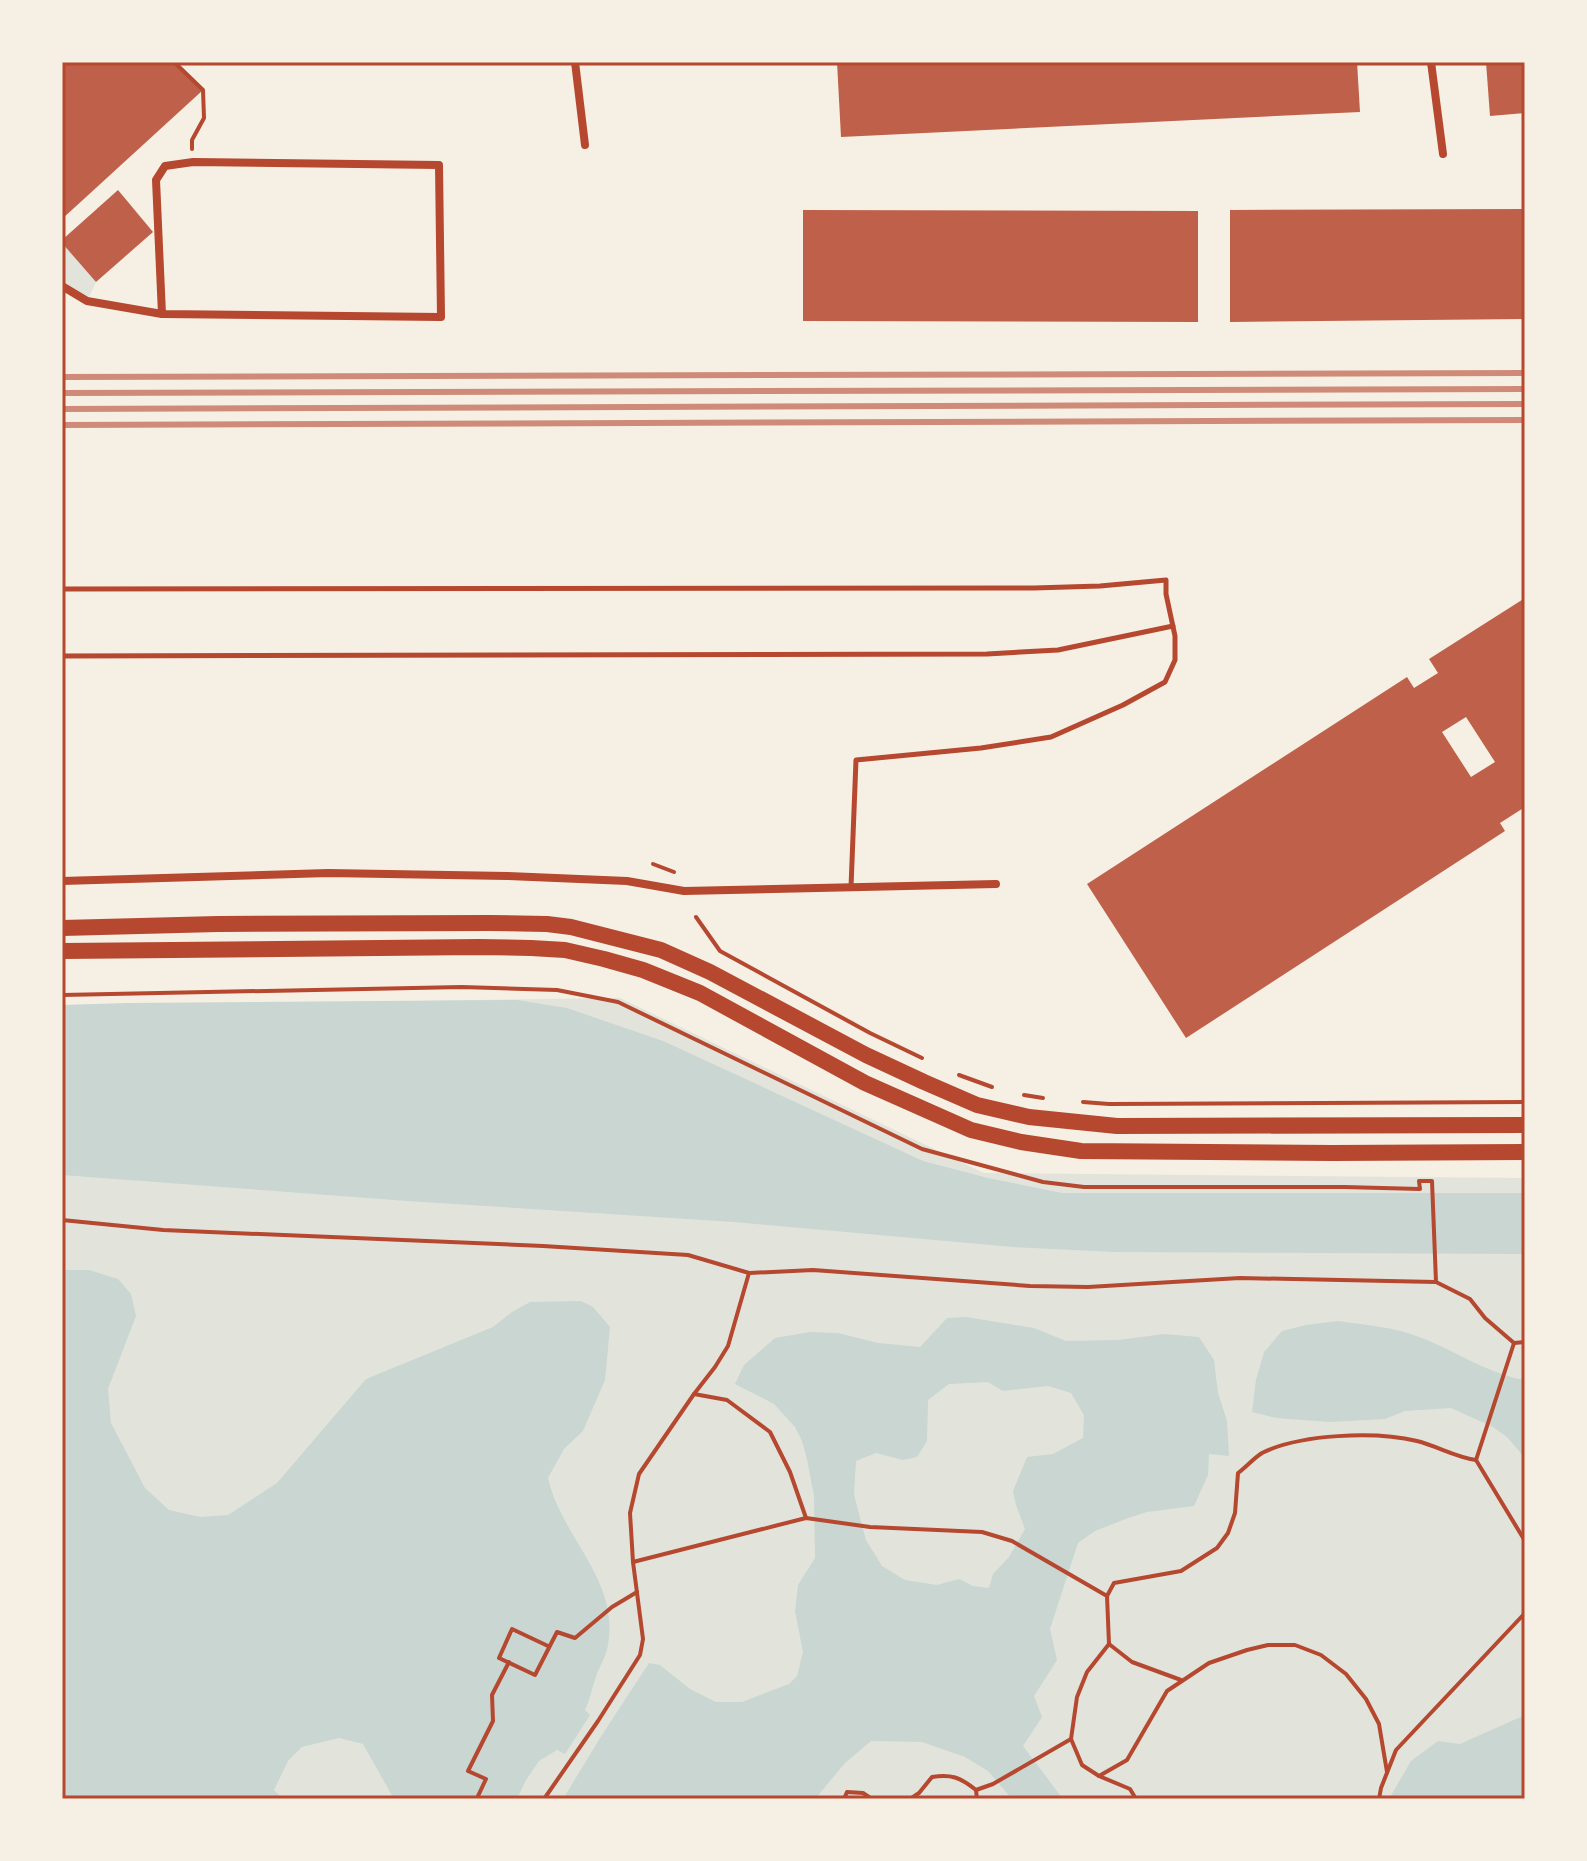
<svg xmlns="http://www.w3.org/2000/svg" width="1587" height="1861" font-family="'PT Sans',sans-serif">
<rect width="100%" height="100%" fill="#f6efe4"/>
<g fill="#e2e4dc">
<polygon points="62,243 96,282 87,301 62,286"/>
<polygon points="620,998 984,1173 1525,1178 1525,1799 62,1799 62,1006"/>
</g>
<g fill="#c9d6d2" fill-rule="evenodd">
<polygon points="517,1000 567,1008 663,1041 923,1161 988,1178 1062,1193 1525,1193 1525,1254 1115,1252 1013,1247 734,1222 407,1201 62,1175 62,1005 127,1003"/>
<path d="M62,1270H89L118,1279L131,1294L136,1316L108,1389L111,1423L145,1488L169,1510L200,1517L228,1515L277,1483L366,1379L493,1327L512,1312L530,1302L581,1301L593,1307L610,1327L605,1380L583,1431L564,1449L548,1478C561,1537 620,1580 608,1645C606,1658 598,1668 595,1680C591,1691 590,1700 585,1710L590,1715L565,1754L557,1750L539,1761L526,1780L517,1799H394L363,1744L339,1738L302,1747L288,1761L274,1790L283,1799H62Z"/>
<path d="M966,1317L1034,1328L1066,1341L1119,1340L1164,1334L1199,1337L1214,1360L1218,1393L1227,1421L1229,1456L1209,1454L1208,1475L1194,1506L1147,1512L1128,1518L1095,1531L1078,1543L1050,1629L1057,1660L1034,1696L1042,1717L1023,1746L1063,1799H1012L988,1771L965,1757L922,1742L871,1741L845,1763L815,1799H563L600,1738L649,1663L660,1665L690,1689L716,1702H742L789,1684L797,1676L803,1652L795,1611L798,1585L815,1558L814,1496L807,1459L802,1441L795,1427L774,1404L735,1384L744,1365L775,1338L810,1332L838,1333L878,1343L920,1347L947,1318ZM988,1382L1003,1391L1048,1386L1071,1393L1084,1415L1083,1438L1053,1454L1027,1457L1013,1491L1016,1505L1025,1529L1009,1557L993,1574L989,1588L973,1586L959,1579L937,1585L905,1580L882,1566L866,1540L859,1514L854,1494L856,1461L876,1453L903,1460L917,1457L927,1441L928,1400L949,1384Z"/>
<path d="M1338,1321C1366,1325 1393,1327 1419,1337C1454,1350 1488,1374 1525,1380V1458L1507,1437L1493,1427L1451,1408L1405,1411L1385,1419L1330,1422L1276,1418L1252,1412L1256,1380L1264,1352L1282,1331L1306,1325Z"/>
<polygon points="1525,1715 1525,1799 1389,1799 1411,1761 1438,1741 1460,1744"/>
</g>
<g fill="#bf614a" fill-rule="evenodd">
<polygon points="62,62 174,62 203,90 62,219"/>
<polygon points="837,62 1357,62 1360,112 841,137"/>
<polygon points="1486,62 1525,62 1525,113 1490,116"/>
<polygon points="118,190 153,232 96,282 62,243 62,240"/>
<polygon points="1525,209 1525,319 1230,322 1230,210"/>
<polygon points="803,210 1198,211 1198,322 803,321"/>
<path d="M1525,598V807L1500,823L1505,831L1186,1038L1087,884L1407,677L1414,688L1438,673L1429,659ZM1466,717L1495,762L1471,777L1442,732Z"/>
</g>
<g fill="none" stroke-linecap="round" stroke-linejoin="round">
<g stroke="#b5482f" stroke-width="4">
<polyline points="174,62 203,90 204,118 192,140 192,149"/>
<polyline points="653,864 674,872"/>
<polyline points="696,917 720,951 870,1033 922,1058"/>
<polyline points="62,995 462,987 557,990 618,1002 922,1149 1043,1182 1084,1187 1344,1187 1420,1189 1419,1181 1432,1181 1436,1282"/>
<polyline points="959,1075 992,1087"/>
<polyline points="1024,1095 1043,1098"/>
<polyline points="1083,1102 1109,1104 1525,1102"/>
<polyline points="62,1220 163,1230 543,1246 688,1255 749,1273"/>
<polyline points="1514,1343 1476,1460 1525,1541"/>
<polyline points="694,1394 727,1400 770,1432 790,1472 806,1518"/>
<polyline points="633,1562 806,1518 870,1527 982,1532 1012,1541 1107,1596 1109,1644 1087,1672 1077,1697 1071,1739 1082,1765 1099,1776 1127,1760 1167,1691 1209,1663 1247,1650 1268,1645 1295,1645 1321,1655 1346,1674 1366,1699 1379,1724 1387,1772"/>
<path d="M1107,1596L1114,1583L1181,1571L1217,1548L1228,1533L1235,1513L1238,1473C1246,1467 1254,1458 1262,1453C1300,1434 1375,1431 1417,1441C1437,1446 1455,1457 1476,1460"/>
<polyline points="1109,1644 1132,1662 1181,1680"/>
<polyline points="548,1646 512,1629 499,1658 535,1675 557,1632 575,1638 612,1607 637,1592"/>
<polyline points="1099,1776 1130,1789 1136,1799"/>
<polyline points="976,1790 993,1784 1071,1739"/>
<polyline points="479,1799 478,1796 486,1779 468,1771 493,1721 492,1695 509,1662"/>
<polyline points="544,1799 598,1721 640,1655 643,1639 633,1562 630,1513 639,1474 694,1394 715,1367 728,1346 749,1273 813,1270 1030,1286 1088,1287 1240,1278 1436,1282 1470,1299 1485,1318 1514,1343 1525,1342"/>
<polyline points="844,1799 847,1792 863,1793 872,1799"/>
<path d="M910,1799L919,1793L932,1777C951,1774 960,1777 976,1790L977,1799"/>
<polyline points="1379,1799 1381,1788 1396,1750 1525,1613"/>
</g>
<g stroke="#b5482f" stroke-width="5">
<polyline points="62,589 1034,588 1100,586 1166,580 1166,594 1175,636 1175,660 1165,682 1123,705 1051,737 981,748 856,760 851,887"/>
<polyline points="62,656 987,654 1058,650 1173,626"/>
</g>
<g stroke="#b5482f" stroke-width="8">
<polyline points="575,62 585,145"/>
<polyline points="1431,62 1443,154"/>
<polygon points="193,162 439,165 441,317 162,314 156,180 165,166"/>
<polyline points="62,286 87,301 162,314"/>
<polyline points="62,881 328,873 508,876 627,881 684,891 996,884"/>
</g>
<g stroke="#b5482f" stroke-width="16">
<polyline points="62,928 218,924 490,923 547,924 571,927 661,950 710,972 866,1055 924,1082 977,1105 1029,1117 1117,1126 1525,1125"/>
<polyline points="62,951 479,947 531,948 565,950 604,959 643,970 700,993 865,1083 971,1130 1021,1142 1081,1151 1332,1153 1525,1152"/>
</g>
<g stroke="#cf8b77" stroke-width="6">
<polyline points="62,377 1525,373"/>
<polyline points="62,393 1525,389"/>
<polyline points="62,409 1525,404"/>
<polyline points="62,425 1525,420"/>
</g>
</g>
<rect width="1587" height="1861" fill="none" stroke="#f6efe4" stroke-width="128"/>
<rect x="64" y="64" width="1459" height="1733" fill="none" stroke="#b5482f" stroke-width="3"/>
</svg>
